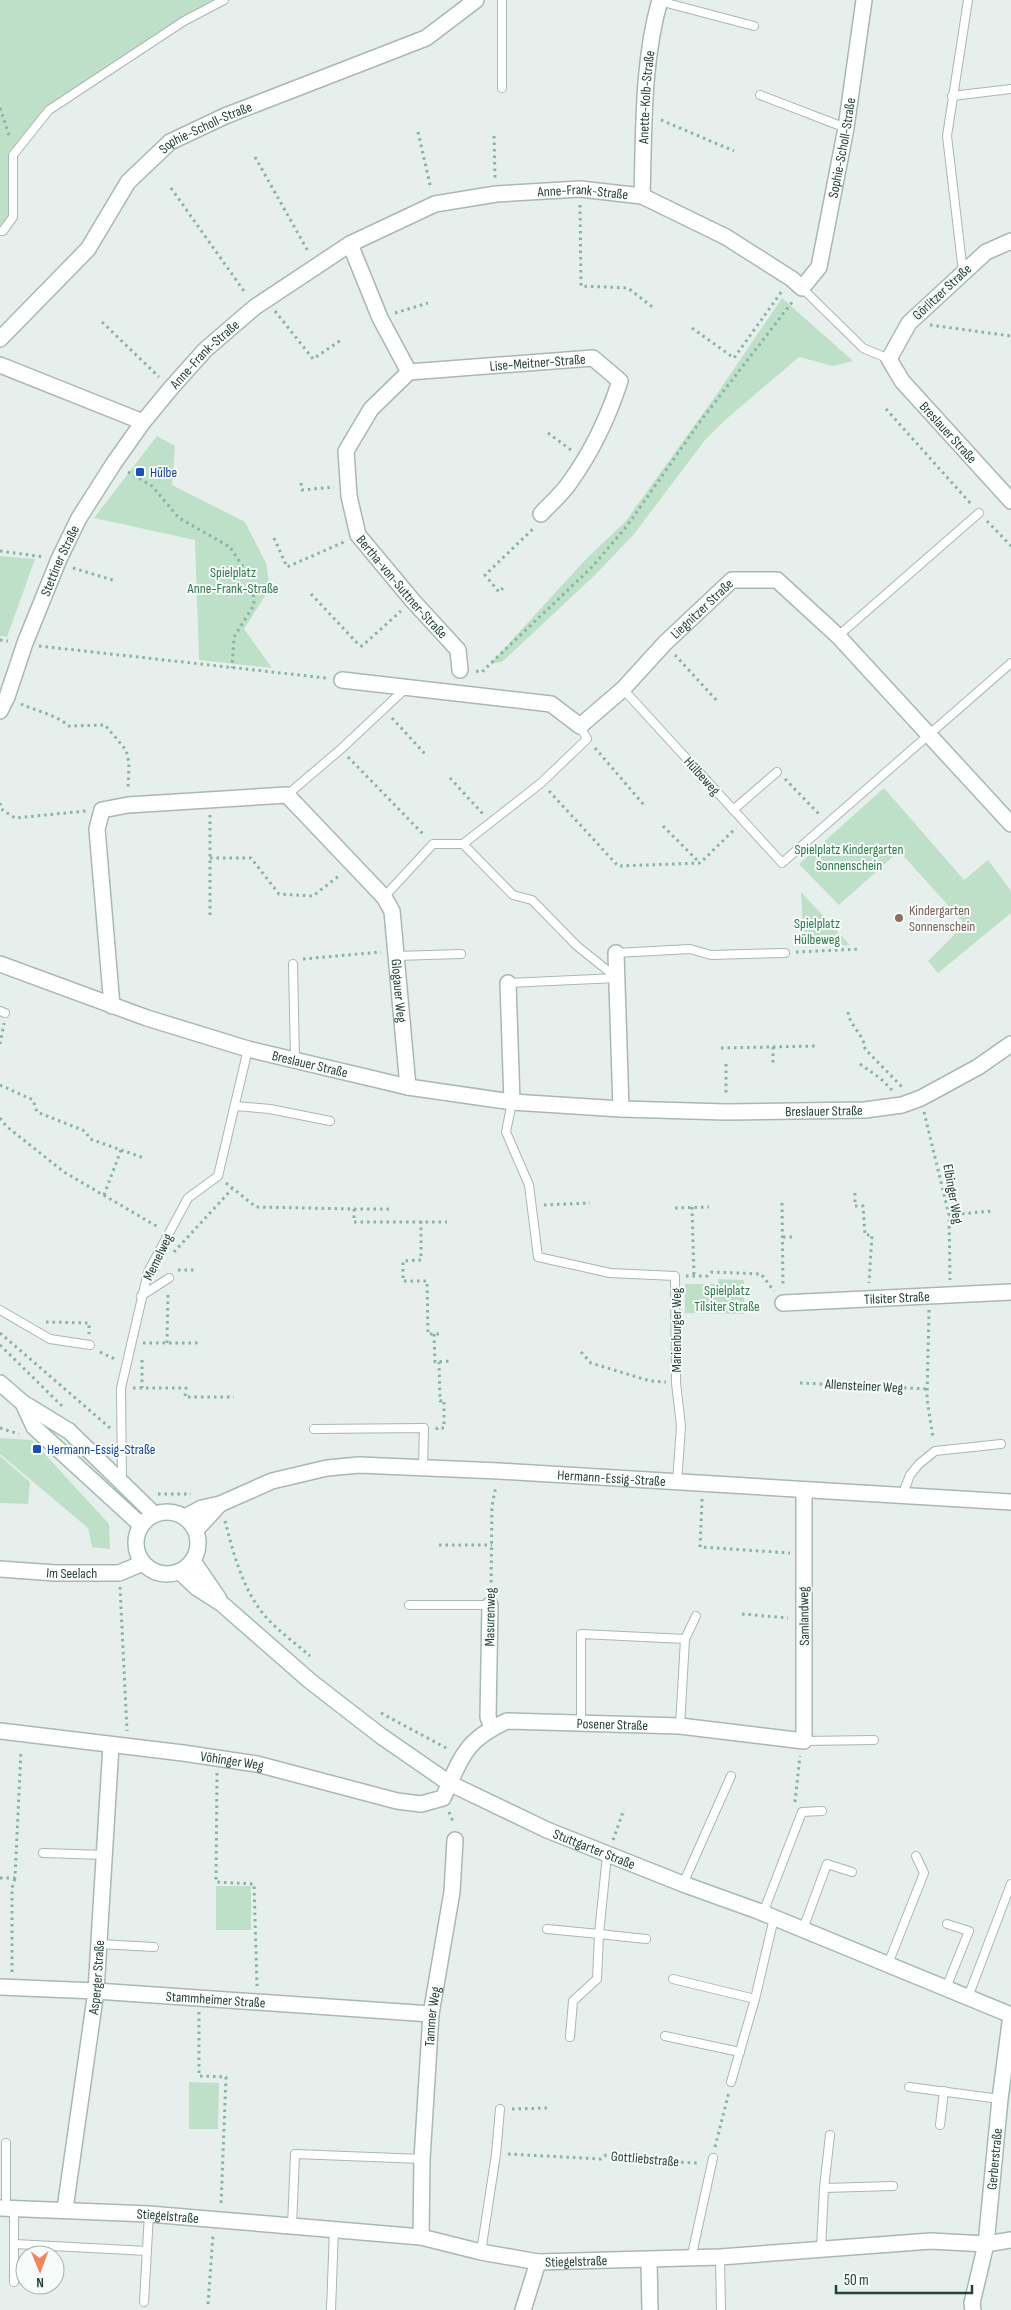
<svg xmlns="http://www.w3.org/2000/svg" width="1011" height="2310" font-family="'Sofia Sans Condensed',sans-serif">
<rect width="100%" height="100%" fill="#e6efeb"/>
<g fill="#bfe0c8">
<polygon points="0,0 224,0 49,110 13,155 13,217 0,231"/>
<polygon points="782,298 853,361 833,366 799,357 724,421 705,440 634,534 595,575 502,662 490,664 586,559 625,522 719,391"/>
<polygon points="157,436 175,446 172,485 245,522 266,563 270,588 244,629 272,668 199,660 195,540 94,518"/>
<polygon points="0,556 35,559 7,637 0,636"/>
<polygon points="884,788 964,880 988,860 1011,891 1011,913 938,973 928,961 965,924 899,851 839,905 799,864"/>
<polygon points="801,892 850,945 804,946"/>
<polygon points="718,1279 744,1280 744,1314 685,1313 685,1284 718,1284"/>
<polygon points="0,1438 32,1440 109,1524 110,1549 92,1547 88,1528 0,1454"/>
<polygon points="0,1456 30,1482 28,1504 0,1503"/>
<rect x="216" y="1886" width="35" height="44"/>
<polygon points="189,2082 219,2083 218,2129 189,2129"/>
</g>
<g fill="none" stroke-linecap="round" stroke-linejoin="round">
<g stroke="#a8b8b2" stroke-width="10">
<g id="lane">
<polyline points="659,1 754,26"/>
<polyline points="502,88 502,0"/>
<polyline points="760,95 846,128"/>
<polyline points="952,96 1011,89"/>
<polyline points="0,231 3,231 13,217 13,155 49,110 184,21 224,0"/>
<polyline points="963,272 947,136 968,0"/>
<polyline points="802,288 863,348 889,359"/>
<polyline points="838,636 979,513"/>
<polyline points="623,689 782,863 1011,663"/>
<polyline points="287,795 341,749 406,688"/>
<polyline points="733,810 777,772"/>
<polyline points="463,844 513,895 532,900 577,946 617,978"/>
<polyline points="463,844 541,783 587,739 580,726"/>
<polyline points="384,897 433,844 463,844"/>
<polyline points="616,953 690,949 711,955 785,953"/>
<polyline points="396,956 461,954"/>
<polyline points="293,964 295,1060"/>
<polyline points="508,983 617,978"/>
<polyline points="0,1011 5,1013"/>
<polyline points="512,1102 506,1132 529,1185 538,1257 610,1273 675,1276 676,1383 681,1426 677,1483"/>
<polyline points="235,1106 270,1109 330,1121"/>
<polyline points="141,1296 169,1278"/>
<polyline points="0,1310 50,1339 90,1345"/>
<polyline points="314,1429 424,1428 423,1467"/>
<polyline points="122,1483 121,1388 148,1272 188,1198 218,1176 248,1049"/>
<polyline points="902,1496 910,1475 919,1464 935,1451 1001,1444"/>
<polyline points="409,1605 490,1605"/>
<polyline points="685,1639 696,1616"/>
<polyline points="581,1723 581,1634 685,1639 680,1726"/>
<polyline points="804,1741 874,1740"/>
<polyline points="43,1853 105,1855"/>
<polyline points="683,1884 731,1776"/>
<polyline points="763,1913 802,1812 822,1811"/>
<polyline points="547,1929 599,1934 607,1855"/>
<polyline points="803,1929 827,1864 852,1872"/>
<polyline points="99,1944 154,1947"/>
<polyline points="888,1964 924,1873 916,1856"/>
<polyline points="673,1979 755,1999"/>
<polyline points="946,1988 969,1931 947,1924"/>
<polyline points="968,1997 1011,1884"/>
<polyline points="665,2036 740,2052"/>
<polyline points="570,2037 573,2001 597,1979 599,1934 646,1939"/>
<polyline points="731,2082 755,1999 774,1918"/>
<polyline points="909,2087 1000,2099"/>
<polyline points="940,2125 944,2091"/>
<polyline points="6,2143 6,2208"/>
<polyline points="824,2188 830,2135"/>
<polyline points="292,2226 295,2154 422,2159"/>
<polyline points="15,2244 147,2251"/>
<polyline points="821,2249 824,2188 893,2186"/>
<polyline points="481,2252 496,2154 500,2109"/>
<polyline points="720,2257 721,2310"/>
<polyline points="691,2259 713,2158"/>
<polyline points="14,2282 14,2208"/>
<polyline points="144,2302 149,2214"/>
<polyline points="331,2310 334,2229"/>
</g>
</g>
<g stroke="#a8b8b2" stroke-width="18">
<g id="street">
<path id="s1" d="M642,196C644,132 642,62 660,0"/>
<path id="s2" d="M1011,241L986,252L909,323L889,359L902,381L1011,501"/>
<polyline points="350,244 380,318 409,372"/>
<path id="s3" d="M0,339L88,249L128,182L170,142L225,116L426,38L476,0"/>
<polyline points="0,365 143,422"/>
<path id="s4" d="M409,372L593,358L620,381C608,418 593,450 570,482C562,494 550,504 541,514"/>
<path id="s5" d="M409,372L371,409L346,451L349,496L358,535L413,601L458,650L460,670"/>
<path id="s6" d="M342,680L551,704L580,726L623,689L665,643L732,580H777L838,636L1011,824"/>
<path id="s7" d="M0,711L7,697L25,643L59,559L79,518L114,463L143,422L171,388L205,350L255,307L350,244L435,204L496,194L580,189L642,196L726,237L792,279L802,288L819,267L846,128L864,0"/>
<polyline points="616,953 621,1109"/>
<path id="s8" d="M0,964L147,1018L248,1049L408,1087L512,1102L621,1109L726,1112L865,1110L902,1105L921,1098L978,1067L1011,1044"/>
<polyline points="508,983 512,1102"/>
<path id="s9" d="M112,1006L97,829L102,810L128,805L287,795L384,897L392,911L408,1087"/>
<path id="s10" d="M783,1303L1011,1292"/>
<path id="s11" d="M185,1517L202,1508L220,1504L272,1481L327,1468L359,1465L499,1471L1011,1502"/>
<polyline points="196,1530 220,1504"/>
<path id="s12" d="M0,1569L55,1573H119L143,1563"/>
<polyline points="490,1605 488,1717 492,1728"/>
<path id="s13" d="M0,1731L183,1753L257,1764L397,1801L421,1804L443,1798C461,1759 463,1741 507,1721L680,1726L804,1741V1491"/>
<path id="s14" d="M0,1987L96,1991L431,2014"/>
<path id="s15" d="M0,2208L149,2214L421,2237L481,2252L538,2262L720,2257L931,2241L986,2244L1000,2099L1011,2015"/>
<path id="s16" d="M65,2209L96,1991L111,1745"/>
<path id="s17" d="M421,2237L422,2159L431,2014L452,1892L455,1840"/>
<polyline points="649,2261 650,2310"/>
<polyline points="523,2310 538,2262"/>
</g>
</g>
<g stroke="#a4bbb3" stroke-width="18">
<g id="secondary">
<polyline points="0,1383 23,1403 69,1431 154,1514"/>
<polyline points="23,1403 34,1427 141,1525"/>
<circle cx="167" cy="1543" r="31"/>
<polyline points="193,1561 219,1599"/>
<path id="s18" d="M180,1572L197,1588L222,1604L310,1681L381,1736L449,1783L547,1830L683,1884L758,1911L1011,2015"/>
<polyline points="973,2310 972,2303 986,2244 1011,2240"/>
</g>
</g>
<g stroke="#86b3a5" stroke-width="3" stroke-dasharray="2.5 4" stroke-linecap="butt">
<polyline points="0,108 10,138"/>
<polyline points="661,120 734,151"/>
<polyline points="418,132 431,189"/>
<polyline points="494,136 495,178"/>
<polyline points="255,157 309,253"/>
<polyline points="171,188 246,294"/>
<polyline points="580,205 581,286 628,288 655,309"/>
<polyline points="275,311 313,359 341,340"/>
<polyline points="395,313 428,303"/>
<polyline points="102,322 159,377"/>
<polyline points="930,325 1011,336"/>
<polyline points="692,328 734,358 782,291"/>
<polyline points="886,409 971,504"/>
<polyline points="548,433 571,450"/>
<polyline points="128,472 152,486 179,518 230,547 247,573 253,589 254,605 234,637 232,668"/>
<polyline points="301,483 302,490 334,487"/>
<polyline points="987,521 1011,546"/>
<polyline points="274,538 287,567 344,542"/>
<polyline points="0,551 44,557"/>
<polyline points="73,568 116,581"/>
<polyline points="503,588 499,592 485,575 534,528"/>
<polyline points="311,594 359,645 362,646 401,611"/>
<polyline points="0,640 8,641"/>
<polyline points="39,646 326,678"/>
<polyline points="675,655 719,703"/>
<polyline points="476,671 482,672 490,664 592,567 627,526 699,423 793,301"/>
<path d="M21,704C37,711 56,715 69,726L105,725L126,750L129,763L128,789"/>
<polyline points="392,718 426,755"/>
<polyline points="595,748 644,805"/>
<polyline points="348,757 424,835"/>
<polyline points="450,778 483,814"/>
<polyline points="785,779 819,814"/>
<polyline points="549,791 618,866 700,863 736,828"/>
<polyline points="0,803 1,809 15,818 86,811"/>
<polyline points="210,815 210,915"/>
<polyline points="663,826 699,862"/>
<polyline points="210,858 251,858 279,894 313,896 340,875"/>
<polyline points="796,952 860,949"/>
<polyline points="303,959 381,952"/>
<path d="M848,1012C850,1027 864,1034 865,1049L904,1089"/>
<polyline points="0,1044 4,1023"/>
<polyline points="773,1047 773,1064"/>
<polyline points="721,1048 816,1046"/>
<polyline points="726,1064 726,1096"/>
<polyline points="860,1064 880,1078 892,1090"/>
<polyline points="0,1085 33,1100 37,1112 85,1131 90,1139 144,1158"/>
<polyline points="924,1112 949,1215 950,1280"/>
<polyline points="0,1118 6,1126 64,1172 158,1227"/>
<polyline points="226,1183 256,1207 354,1209 354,1222 447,1222"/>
<polyline points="855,1193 855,1206 863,1206 865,1235 872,1235 869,1283"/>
<polyline points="104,1195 121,1150"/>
<polyline points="782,1203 783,1287"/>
<polyline points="544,1205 590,1203"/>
<polyline points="692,1207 694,1276"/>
<polyline points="675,1208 709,1207"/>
<polyline points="354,1209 390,1209"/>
<polyline points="949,1215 992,1211"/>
<polyline points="421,1221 421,1260 403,1261 403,1281 427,1281 428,1334 440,1334"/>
<polyline points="783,1237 795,1237"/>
<polyline points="174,1252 232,1189"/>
<polyline points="178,1270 196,1270"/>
<polyline points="686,1276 707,1276 712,1272 761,1274 774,1291"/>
<polyline points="929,1310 927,1399 933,1438"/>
<polyline points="46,1322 89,1323 89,1334"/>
<polyline points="0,1333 110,1428"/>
<polyline points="434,1334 435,1362 451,1361"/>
<polyline points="143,1343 198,1343"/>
<polyline points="167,1343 168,1291"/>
<polyline points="0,1345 62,1406"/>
<polyline points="100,1352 117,1360"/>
<polyline points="581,1352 591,1363 650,1381 666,1382"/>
<polyline points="142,1360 142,1388"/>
<polyline points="800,1383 928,1389"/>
<polyline points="133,1388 186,1388 185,1397 234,1397"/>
<polyline points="0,1428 19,1434"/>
<polyline points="437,1430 437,1428 444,1428 444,1400 440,1401 439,1362"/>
<polyline points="158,1494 191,1494"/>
<polyline points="702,1499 700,1547 790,1553"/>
<path d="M225,1521C233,1552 242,1586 261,1611C274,1628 294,1642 310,1656"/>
<polyline points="439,1545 492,1545"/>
<polyline points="120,1587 127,1731"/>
<polyline points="491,1589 492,1506 496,1486"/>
<polyline points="742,1614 788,1618"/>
<polyline points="381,1713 448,1749"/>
<polyline points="217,1773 216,1882 254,1884 257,1986"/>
<polyline points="795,1802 800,1756"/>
<polyline points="449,1812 454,1824"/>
<polyline points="613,1840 624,1809"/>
<polyline points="0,1878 15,1878 21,1750"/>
<polyline points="12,1972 12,1888 15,1878"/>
<polyline points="199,2012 199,2076 226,2077 221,2205"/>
<polyline points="512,2109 549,2108"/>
<polyline points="715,2147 729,2092"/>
<polyline points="508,2154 601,2159 606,2155 640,2157 651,2161 699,2163"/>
<polyline points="208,2304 213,2235"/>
</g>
<use href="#lane" stroke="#fff" stroke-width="8"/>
<use href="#street" stroke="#fff" stroke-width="15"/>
<use href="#secondary" stroke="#fff" stroke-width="15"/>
</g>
<g fill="#1a4fb4" stroke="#f7fbf9" stroke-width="2">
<rect x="135" y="467" width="10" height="10" rx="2.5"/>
<rect x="32" y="1444" width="10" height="10" rx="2.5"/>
</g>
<circle fill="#8d6e63" stroke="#f7fbf9" stroke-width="2" cx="899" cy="918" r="5"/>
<g text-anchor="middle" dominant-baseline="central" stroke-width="4" stroke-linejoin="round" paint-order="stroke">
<g font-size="14" fill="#24423a" stroke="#f7fbf9">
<text stroke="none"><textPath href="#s1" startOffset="99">Anette-Kolb-Straße</textPath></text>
<text stroke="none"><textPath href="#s3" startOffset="300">Sophie-Scholl-Straße</textPath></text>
<text stroke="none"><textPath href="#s7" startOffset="1235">Sophie-Scholl-Straße</textPath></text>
<text stroke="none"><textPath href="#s7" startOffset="842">Anne-Frank-Straße</textPath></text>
<text transform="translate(942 292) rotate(-43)">Görlitzer Straße</text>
<text stroke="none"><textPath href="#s7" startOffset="416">Anne-Frank-Straße</textPath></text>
<text stroke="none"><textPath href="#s4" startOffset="129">Lise-Meitner-Straße</textPath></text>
<text stroke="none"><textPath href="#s2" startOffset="268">Breslauer Straße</textPath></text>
<text stroke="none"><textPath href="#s7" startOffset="162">Stettiner Straße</textPath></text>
<text stroke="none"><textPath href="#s5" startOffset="255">Bertha-von-Suttner-Straße</textPath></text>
<text stroke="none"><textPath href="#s6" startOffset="416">Liegnitzer Straße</textPath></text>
<text transform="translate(702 776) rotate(48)">Hülbeweg</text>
<text stroke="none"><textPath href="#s9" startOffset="620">Glogauer Weg</textPath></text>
<text stroke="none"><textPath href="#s8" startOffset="326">Breslauer Straße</textPath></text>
<text stroke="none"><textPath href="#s8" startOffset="844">Breslauer Straße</textPath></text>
<text transform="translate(953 1194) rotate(80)">Elbinger Weg</text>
<text transform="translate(158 1257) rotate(-64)">Memelweg</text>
<text stroke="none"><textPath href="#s10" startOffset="114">Tilsiter Straße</textPath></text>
<text transform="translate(676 1330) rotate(-90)">Marienburger Weg</text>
<text transform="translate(864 1386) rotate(3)">Allensteiner Weg</text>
<text stroke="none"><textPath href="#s11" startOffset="436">Hermann-Essig-Straße</textPath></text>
<text stroke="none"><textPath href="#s12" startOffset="72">Im Seelach</textPath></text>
<text transform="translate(804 1616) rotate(-91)">Samlandweg</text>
<text transform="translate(490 1617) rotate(-89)">Masurenweg</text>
<text stroke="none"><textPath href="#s13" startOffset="660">Posener Straße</textPath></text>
<text stroke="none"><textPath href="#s13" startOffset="234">Vöhinger Weg</textPath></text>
<text stroke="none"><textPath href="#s18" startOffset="502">Stuttgarter Straße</textPath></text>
<text stroke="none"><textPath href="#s16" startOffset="234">Asperger Straße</textPath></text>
<text stroke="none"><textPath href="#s14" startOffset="216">Stammheimer Straße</textPath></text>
<text stroke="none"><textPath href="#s17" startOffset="221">Tammer Weg</textPath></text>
<text transform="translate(645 2159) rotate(5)">Gottliebstraße</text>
<text stroke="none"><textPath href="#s15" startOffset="1076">Gerberstraße</textPath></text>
<text stroke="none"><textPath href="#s15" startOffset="168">Stiegelstraße</textPath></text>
<text stroke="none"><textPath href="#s15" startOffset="580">Stiegelstraße</textPath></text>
</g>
<g font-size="14" fill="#164399" stroke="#f7fbf9" text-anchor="start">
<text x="150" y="472">Hülbe</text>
<text x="47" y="1449">Hermann-Essig-Straße</text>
</g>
<g font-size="14" fill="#2d7a4b" stroke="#f7fbf9">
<text x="233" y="572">Spielplatz<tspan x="233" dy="16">Anne-Frank-Straße</tspan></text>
<text x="849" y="849">Spielplatz Kindergarten<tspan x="849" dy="16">Sonnenschein</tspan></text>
<text x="817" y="923">Spielplatz<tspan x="817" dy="16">Hülbeweg</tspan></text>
<text x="727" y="1290">Spielplatz<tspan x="727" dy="16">Tilsiter Straße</tspan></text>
</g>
<g font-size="14" fill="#785e54" stroke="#f7fbf9" text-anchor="start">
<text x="909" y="910">Kindergarten<tspan x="909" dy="16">Sonnenschein</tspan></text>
</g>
</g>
<g transform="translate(40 2270) rotate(179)"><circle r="24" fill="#f7fbf9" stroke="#a3b1ad"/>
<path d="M0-4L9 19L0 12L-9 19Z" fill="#f4845f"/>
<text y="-8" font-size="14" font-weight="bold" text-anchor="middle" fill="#24423a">N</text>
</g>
<path d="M836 2285v8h136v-8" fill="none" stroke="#24423a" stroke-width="2.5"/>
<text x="844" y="2285" font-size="15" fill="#24423a" stroke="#f7fbf9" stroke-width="4" paint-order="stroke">50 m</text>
</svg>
